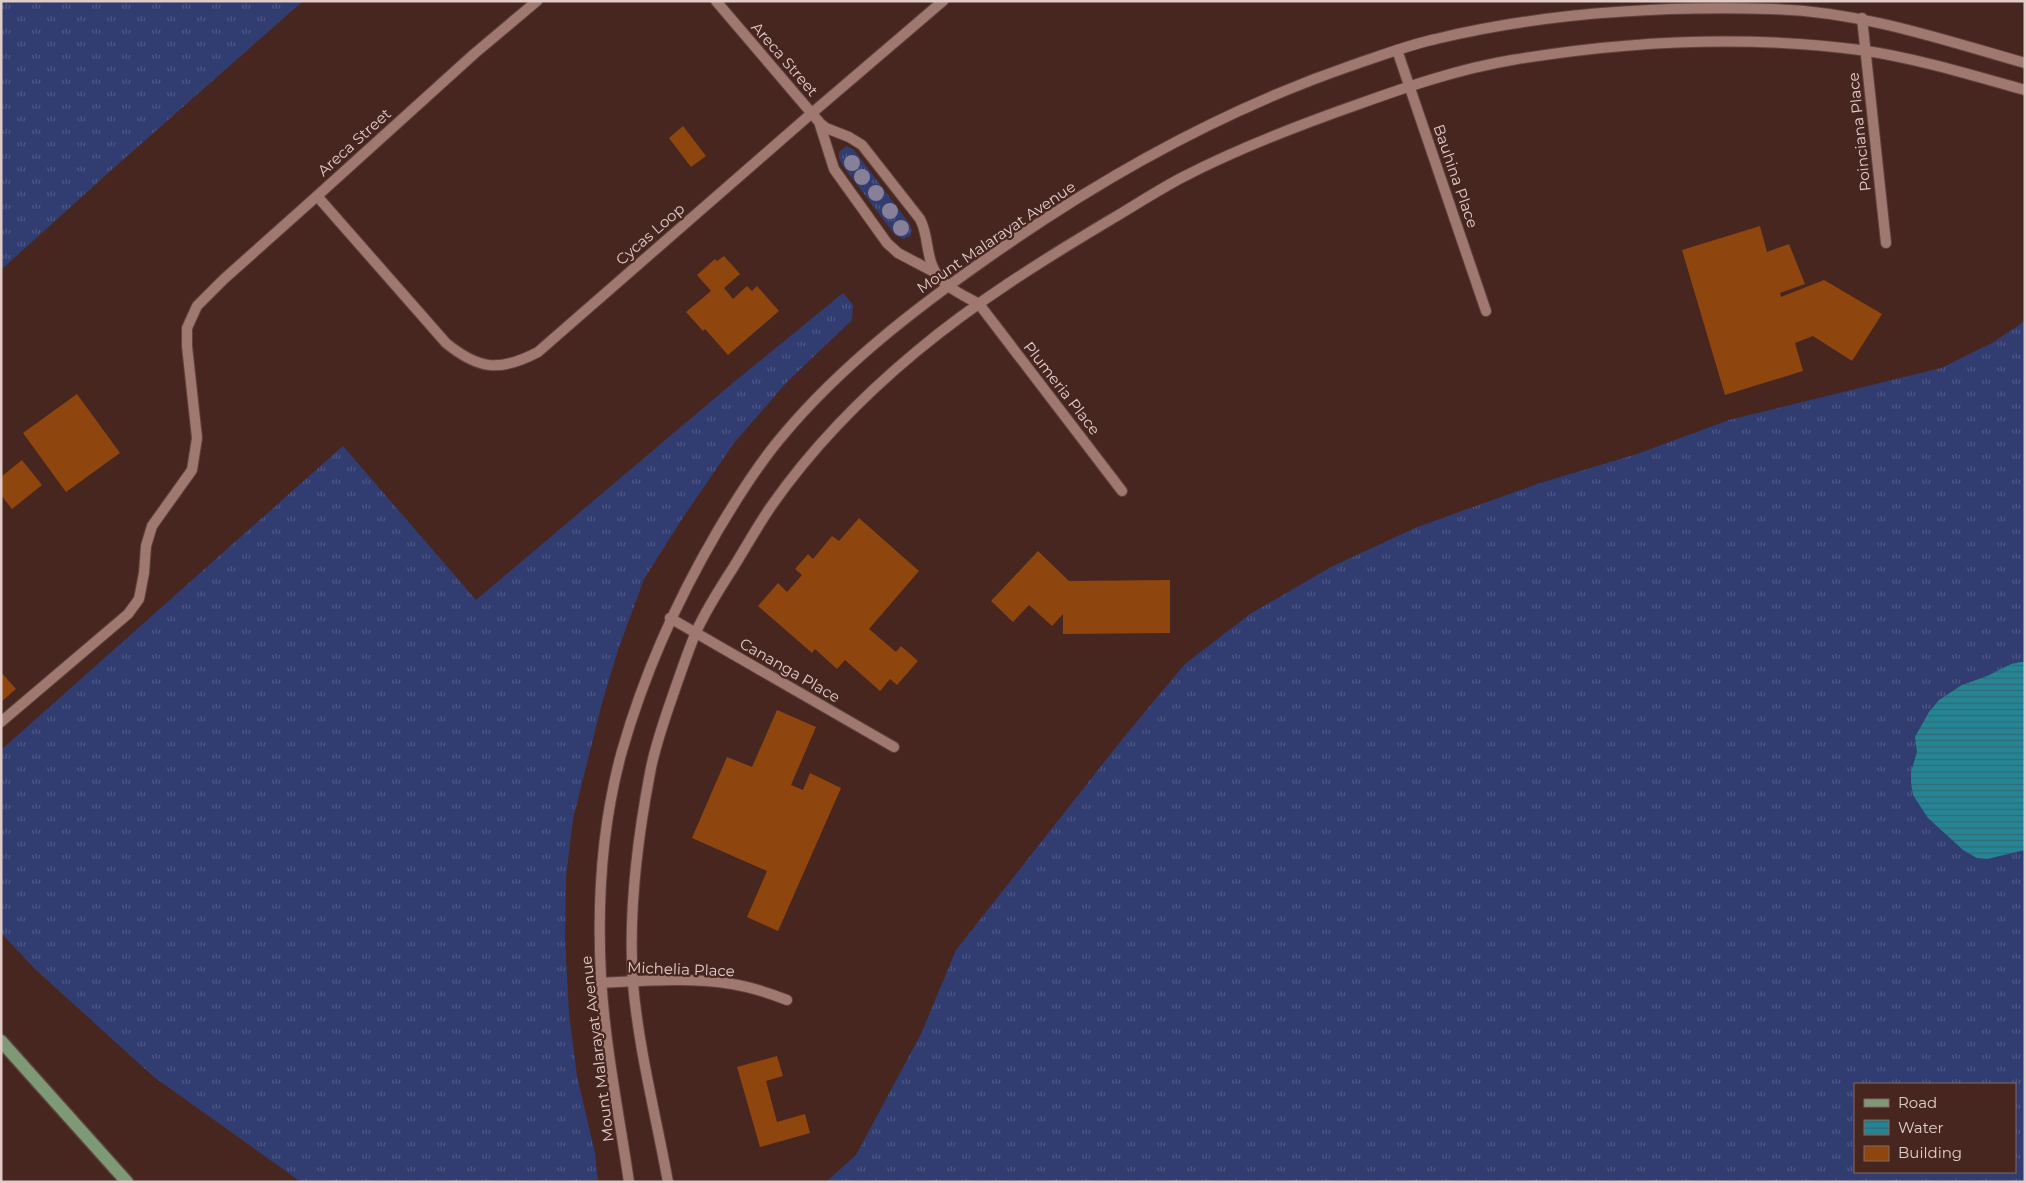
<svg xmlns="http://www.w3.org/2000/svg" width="2026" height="1183" font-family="Montserrat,sans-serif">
<defs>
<pattern id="grass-tufts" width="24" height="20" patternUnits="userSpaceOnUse" patternTransform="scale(1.25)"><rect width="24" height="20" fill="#313d71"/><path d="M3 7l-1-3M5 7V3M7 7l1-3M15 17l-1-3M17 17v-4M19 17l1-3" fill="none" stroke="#4f5884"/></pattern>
<pattern id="water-rules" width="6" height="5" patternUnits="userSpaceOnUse" patternTransform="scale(1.25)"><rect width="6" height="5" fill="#268494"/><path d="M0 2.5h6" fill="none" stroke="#306b75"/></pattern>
</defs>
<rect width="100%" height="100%" fill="#472620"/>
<g fill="url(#grass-tufts)" fill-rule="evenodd">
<polygon points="1,1 303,1 108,173 1,270"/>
<polygon points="846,146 854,150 909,223 912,230 910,236 903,239 895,235 843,166 839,158 839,152"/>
<polygon points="843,293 853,305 852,320 787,382 734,443 682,519 644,579 618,650 602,703 573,819 566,877 565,939 569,1014 577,1076 595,1153 598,1182 301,1182 154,1077 36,970 1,933 1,750 343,446 476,600 734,382"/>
<path d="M2025,321V1182H826L856,1155L921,1034L956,950L1124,737L1185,664L1250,614L1331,567L1415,528L1537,484L1637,454L1729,420L1941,368L1992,343ZM1855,1084H2015V1172H1855Z"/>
</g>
<polygon fill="url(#water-rules)" points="2021,662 2025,662 2025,850 1987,859 1977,858 1963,850 1928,818 1913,795 1911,783 1911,772 1917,752 1915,737 1929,712 1939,700 1962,685 1987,676 2011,664"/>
<g fill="#8e460e">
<polygon points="683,126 706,156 691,167 669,138"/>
<polygon points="1760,226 1767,252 1789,244 1805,284 1780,293 1781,297 1824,280 1882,314 1852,361 1813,336 1795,343 1803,371 1725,395 1682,250"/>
<polygon points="724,256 740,274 724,288 733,299 747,286 752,291 757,286 779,311 728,355 705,329 703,331 686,312 711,291 697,275 715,259 717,261"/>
<polygon points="77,394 120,453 66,492 23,433"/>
<polygon points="22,460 42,485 12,509 1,495 1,477"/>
<polygon points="859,518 919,571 869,629 896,652 901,646 918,661 897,685 890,679 880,691 845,660 837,669 815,649 812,653 758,606 778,583 787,592 802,575 795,569 808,554 813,559 832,536 839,541"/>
<polygon points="1038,551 1069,581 1170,580 1170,633 1063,634 1063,614 1052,626 1029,605 1013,622 991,601"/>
<polygon points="1,672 16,689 1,702"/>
<polygon points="777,710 816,727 791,785 803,790 810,773 841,788 778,931 747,917 767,871 692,838 727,757 752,767"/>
<polygon points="777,1056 783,1076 766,1081 777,1122 805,1114 810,1133 760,1147 737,1067"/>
</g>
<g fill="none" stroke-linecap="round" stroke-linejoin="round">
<g stroke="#5f433e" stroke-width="12">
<g id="street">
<path d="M537,1L474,54L317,196L446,343C479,370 500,372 538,352L812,113L943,1"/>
<path d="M716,1L820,123L826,128L849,137L862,145L920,219C928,234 926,250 932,265C939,285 961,294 979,304L1122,491"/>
<polyline points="1862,18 1886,243"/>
<polyline points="1397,50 1486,311"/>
<polyline points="820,125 834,169 887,243 898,253 936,273"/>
<polyline points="670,618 894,747"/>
<polyline points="1,722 128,614 139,599 144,573 146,546 152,526 192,470 197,438 187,346 187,328 197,306 224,279 317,196"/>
<path d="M601,983C643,981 691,977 732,984C751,987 769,993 787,1000"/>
<path d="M629,1182C619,1114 605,1046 601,977C597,902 602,823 622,751C644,674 676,602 717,532C737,498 758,464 784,434C842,365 916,308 989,257C1102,177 1222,110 1353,65C1380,56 1408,45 1436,39C1543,13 1661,6 1771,9C1859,11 1941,39 2025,63"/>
<path d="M668,1182C656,1116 639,1051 633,984C628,914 637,841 650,773C655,745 665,718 674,692C681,672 688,651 696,632C706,610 720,588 733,568C746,547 758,525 772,505C812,448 864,395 917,351C977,301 1043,260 1110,220C1134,206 1158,190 1183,177C1239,148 1299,125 1359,104C1409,86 1459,69 1512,60C1625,41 1746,35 1860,50C1916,58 1971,75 2025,90"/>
</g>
</g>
<g stroke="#5f433e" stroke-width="15">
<polyline id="primary" points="1,1041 127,1182"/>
</g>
<use href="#street" stroke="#9f7870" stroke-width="10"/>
<use href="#primary" stroke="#7d9976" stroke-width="12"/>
</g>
<g fill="#878098">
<circle cx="852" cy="163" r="8"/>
<circle cx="862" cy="177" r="8"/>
<circle cx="876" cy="193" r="8"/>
<circle cx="890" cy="211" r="8"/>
<circle cx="901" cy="228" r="8"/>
</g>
<g text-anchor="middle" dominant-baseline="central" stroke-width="4.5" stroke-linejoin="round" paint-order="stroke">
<g font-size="15" fill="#e2ccc8" stroke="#472620">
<text transform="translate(785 59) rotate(49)">Areca Street</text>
<text transform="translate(1859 132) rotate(-96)">Poinciana Place</text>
<text transform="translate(354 142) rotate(-42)">Areca Street</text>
<text transform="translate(1456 176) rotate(71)">Bauhina Place</text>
<text transform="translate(650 234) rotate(-41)">Cycas Loop</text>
<text transform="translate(996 237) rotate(-34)">Mount Malarayat Avenue</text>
<text transform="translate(1062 388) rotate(52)">Plumeria Place</text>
<text transform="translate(790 670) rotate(30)">Cananga Place</text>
<text transform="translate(681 969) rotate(2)">Michelia Place</text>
<text transform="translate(597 1049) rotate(-97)">Mount Malarayat Avenue</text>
</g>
</g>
<rect width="2026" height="1183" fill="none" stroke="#e2ccc8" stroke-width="5"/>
<rect x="1854" y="1083" width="162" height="90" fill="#472620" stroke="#856863"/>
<rect x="1864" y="1099" width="25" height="8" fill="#7d9976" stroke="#856863"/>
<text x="1898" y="1108" font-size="15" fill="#e2ccc8">Road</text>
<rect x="1864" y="1120" width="25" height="15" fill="url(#water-rules)" stroke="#856863"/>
<text x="1898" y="1133" font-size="15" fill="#e2ccc8">Water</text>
<rect x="1864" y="1146" width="25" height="15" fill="#8e460e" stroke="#856863"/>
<text x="1898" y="1158" font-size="15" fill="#e2ccc8">Building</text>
</svg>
